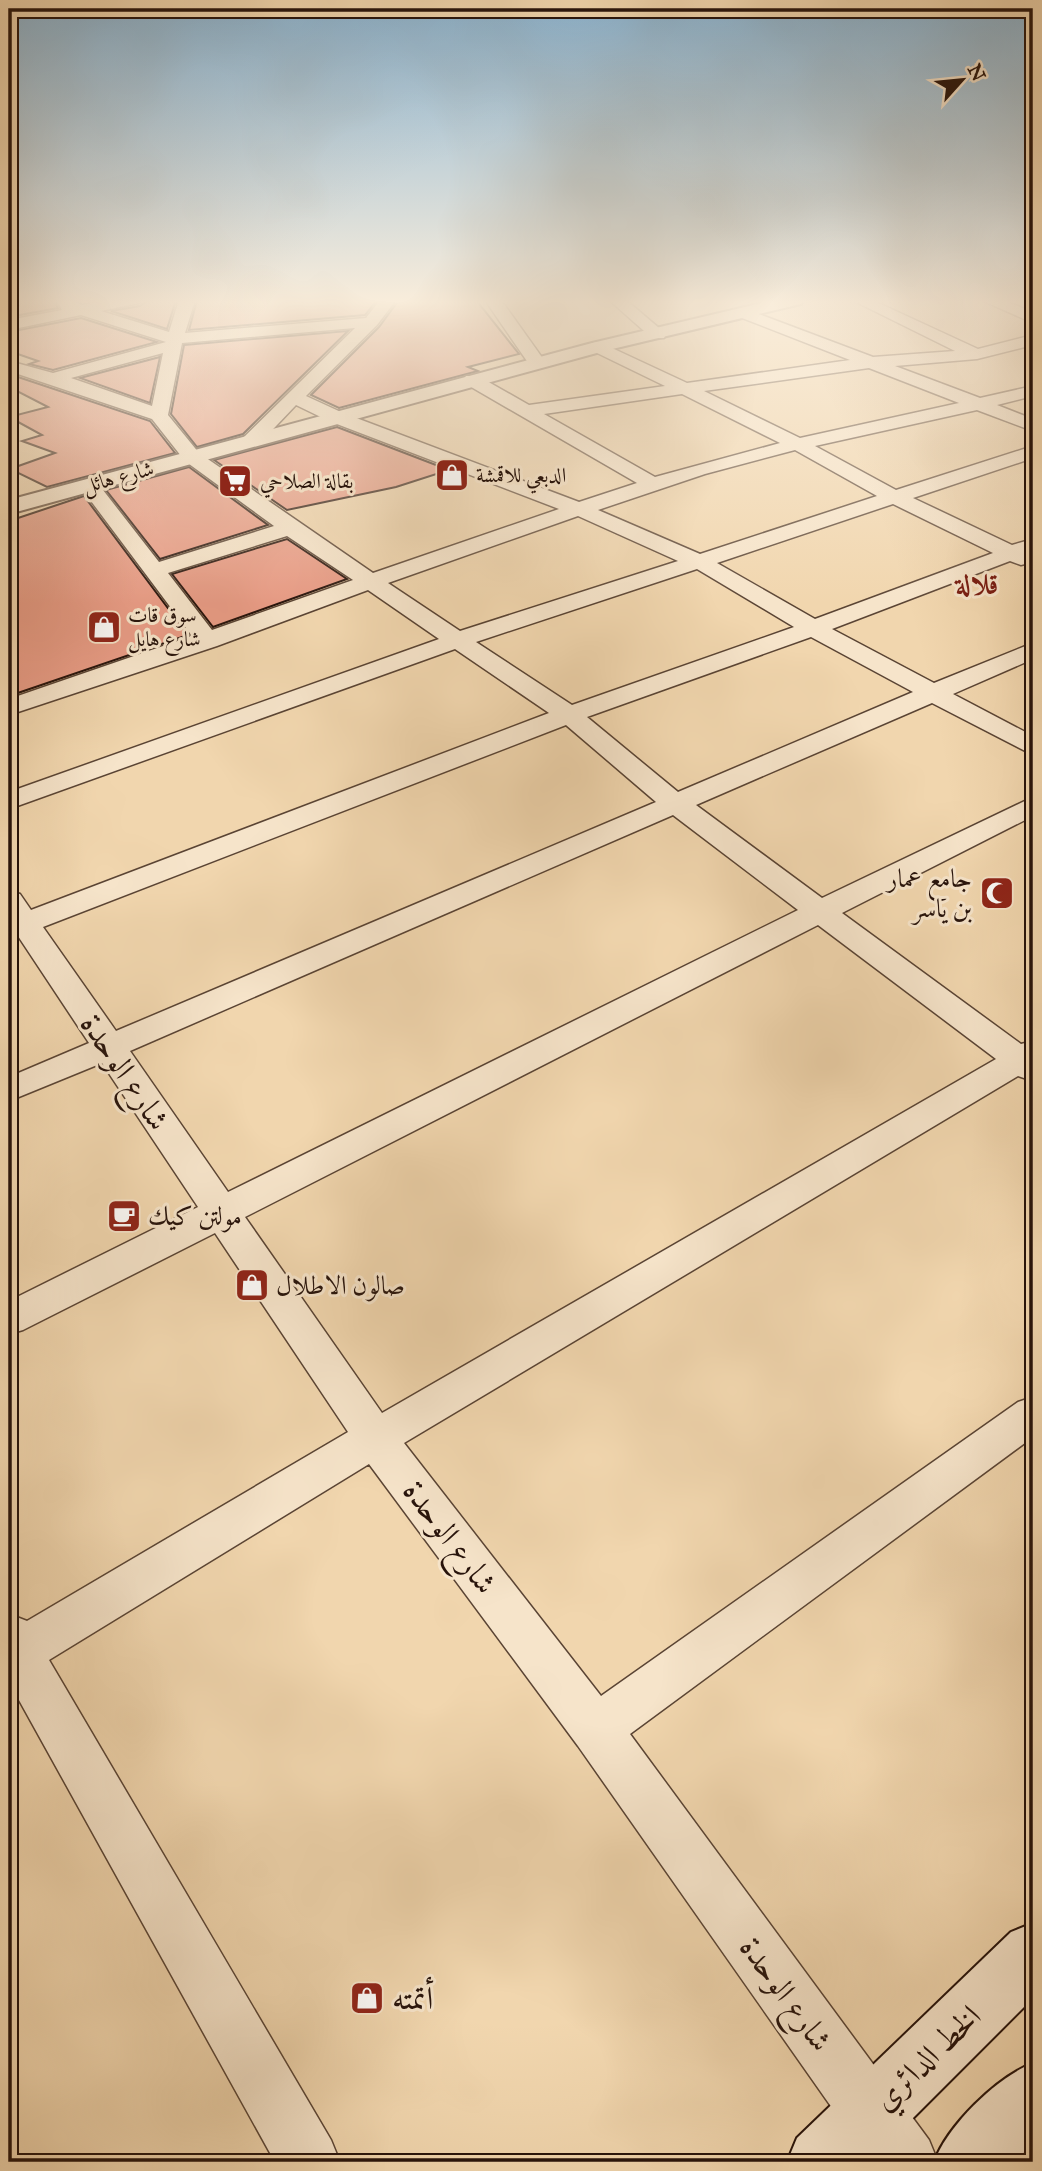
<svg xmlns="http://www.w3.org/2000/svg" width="1042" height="2171" font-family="'IM FELL Great Primer',Amiri,serif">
<rect width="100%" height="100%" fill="#f1d6ae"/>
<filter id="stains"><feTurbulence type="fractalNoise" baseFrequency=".00286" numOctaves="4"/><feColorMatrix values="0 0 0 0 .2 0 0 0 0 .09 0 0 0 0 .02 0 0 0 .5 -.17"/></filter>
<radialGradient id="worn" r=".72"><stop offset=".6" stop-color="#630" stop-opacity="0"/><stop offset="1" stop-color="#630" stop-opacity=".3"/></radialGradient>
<g fill="#e99c86" stroke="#27130b" stroke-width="2">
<polygon points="23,300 53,300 58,308 9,317 9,308 18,307"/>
<polygon points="148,300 176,300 167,329 111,311 140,306"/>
<polygon points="197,300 377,300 365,315 189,330"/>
<polygon points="399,300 476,300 519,354 468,367 478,371 339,408 311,395 379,327"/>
<polygon points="81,318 157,342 53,370 29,364 38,361 9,351 9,332"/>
<polygon points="348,331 243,434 197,447 171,414 184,345"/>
<polygon points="160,357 150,403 80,378"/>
<polygon points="9,374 150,421 175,453 47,487 10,469 55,453 22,441 42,435 9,417 48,407 9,387"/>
<polygon points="337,427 449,470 396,487 287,510 214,460"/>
<polygon points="189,467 268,525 160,559 106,490"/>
<polygon points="84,496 188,635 9,696 9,521"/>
<polygon points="287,539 347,579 213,627 172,574"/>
</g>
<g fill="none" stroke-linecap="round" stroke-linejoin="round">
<g stroke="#5a4434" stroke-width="3">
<g id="minor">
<path d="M56,300H72L82,305L111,300H141L139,303L101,311L169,332L179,300H195L185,333L366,318L380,300H396L377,325L306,396L343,413L579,502L637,483L466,384L463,380L466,376H478L529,405L665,386L593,351L591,347L593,343L599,342L687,383L850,360L737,316V310L743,308L873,357L955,351L852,300H872L978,349L1033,335V345L977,359L895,366L980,398L1033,386V396L997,405L1033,419V431L977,410L815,446L896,490L1033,446V458L913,498L1012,545L1033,539V552L1029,554L1032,558L1029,563L1021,565L1010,561L832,629L934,683L1033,643V659L953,694L1033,736V755L932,703L696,805L822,898L1033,797V816L842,913L1021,1044L1033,1041V1081L1018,1076L404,1443L601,1696L1018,1402L1033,1397V1437L630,1734L929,2140L938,2162H870L578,1746L369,1464L49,1660L331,2140L340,2162H275L9,1682V1614L27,1621L348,1432L215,1233L23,1330L9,1334V1301L198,1207L102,1063L9,1101V1077L89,1043L18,936L9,938V891L20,894L31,910L549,713L455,649L9,809V792L439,639L368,590L217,646L9,715V699L192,636L82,489L79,485L82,481H96L159,562L274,526L185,461L152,419L9,371V361L53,373L166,342L81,315L9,330V320L62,310ZM355,328L243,438L240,442L243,446H257L296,405L329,421L559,509L373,573L199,453L168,415L182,343ZM163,353L152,406L71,378ZM869,368L959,403L800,438L704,391ZM682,394L780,443L655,477L544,414ZM795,450L877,496L700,554L598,510L705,474ZM893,504L993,553L815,619L717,563ZM578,516L678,561L460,631L388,583ZM287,536L353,580L212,630L168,573ZM697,569L794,627L572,705L476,642ZM811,637L913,692L678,792L587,717ZM566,725L656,802L116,1031L43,927ZM673,815L798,910L228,1192L130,1051ZM818,925L996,1059L382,1413L245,1217Z"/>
<polygon points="485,300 501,300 546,363 543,367 531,367"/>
<polygon points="609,300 626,300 666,334 664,338 652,338"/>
<polygon points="981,300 1002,300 1033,312 1033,323"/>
</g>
</g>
<g stroke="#5a4434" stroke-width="4">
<polygon id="tertiary" points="775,300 804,300 801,304 604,351 9,514 9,500 592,343"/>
</g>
<g stroke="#27130b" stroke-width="4">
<g id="secondary">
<polygon points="1033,1923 1033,1998 869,2162 787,2162 797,2138 1011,1932"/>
<path d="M1033,2063V2143L1015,2162H934C948,2125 996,2078 1033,2063Z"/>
</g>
</g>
<use href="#minor" fill="#f6e4ca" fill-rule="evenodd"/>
<use href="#tertiary" fill="#f6e4ca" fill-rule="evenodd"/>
<use href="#secondary" fill="#f6e4ca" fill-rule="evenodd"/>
</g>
<linearGradient id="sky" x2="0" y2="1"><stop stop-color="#8ab5d4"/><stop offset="0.5" stop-color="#f9eddb"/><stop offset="1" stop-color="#f9eddb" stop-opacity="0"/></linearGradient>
<rect width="1042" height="604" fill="url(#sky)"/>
<defs>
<g id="shop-square" transform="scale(1.75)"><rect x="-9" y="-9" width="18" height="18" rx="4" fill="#8f2418" stroke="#f6e4ca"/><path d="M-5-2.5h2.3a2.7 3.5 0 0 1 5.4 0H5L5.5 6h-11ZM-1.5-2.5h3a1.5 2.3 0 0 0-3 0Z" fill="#fff"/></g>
<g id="supermarket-square" transform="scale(1.75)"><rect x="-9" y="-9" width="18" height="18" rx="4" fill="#8f2418" stroke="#f6e4ca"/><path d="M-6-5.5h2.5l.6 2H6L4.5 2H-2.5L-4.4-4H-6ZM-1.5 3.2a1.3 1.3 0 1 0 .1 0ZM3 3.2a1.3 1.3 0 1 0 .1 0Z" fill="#fff"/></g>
<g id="mosque-square" transform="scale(1.75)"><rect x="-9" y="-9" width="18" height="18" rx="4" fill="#8f2418" stroke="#f6e4ca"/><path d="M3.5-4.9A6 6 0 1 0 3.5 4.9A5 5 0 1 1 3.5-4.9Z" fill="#fff"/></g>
<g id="cafe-square" transform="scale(1.75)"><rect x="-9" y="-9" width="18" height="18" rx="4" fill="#8f2418" stroke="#f6e4ca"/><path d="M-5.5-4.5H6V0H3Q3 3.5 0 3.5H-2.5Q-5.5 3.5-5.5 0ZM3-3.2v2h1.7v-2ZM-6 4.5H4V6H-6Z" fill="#fff"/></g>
</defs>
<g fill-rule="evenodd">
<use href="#shop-square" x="452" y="475"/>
<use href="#supermarket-square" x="235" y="481"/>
<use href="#shop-square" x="104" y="627"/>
<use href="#mosque-square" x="997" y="893"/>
<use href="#cafe-square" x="124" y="1216"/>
<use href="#shop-square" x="252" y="1285"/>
<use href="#shop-square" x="367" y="1998"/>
</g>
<g text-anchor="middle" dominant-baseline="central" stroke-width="6" stroke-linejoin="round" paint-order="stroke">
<g font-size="21" fill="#27130b" stroke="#f6e4ca" text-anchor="start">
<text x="476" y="475">الدبعي للاقمشة</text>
<text x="260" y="481">بقالة الصلاحي</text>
<text x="128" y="615">سوق قات<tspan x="128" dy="24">شارع هايل</tspan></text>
</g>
<g font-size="21" fill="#27130b" stroke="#f6e4ca">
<text transform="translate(118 477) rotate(-15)">شارع هائل</text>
</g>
<g font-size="26" fill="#27130b" stroke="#f6e4ca" text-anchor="start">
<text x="972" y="878" text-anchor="end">جامع عمار<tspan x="972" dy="30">بن ياسر</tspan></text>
<text x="148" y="1216">مولتن كيك</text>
<text x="276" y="1285">صالون الاطلال</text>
</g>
<g font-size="28" font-weight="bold" fill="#7a1f14" stroke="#f6e4ca">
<text x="977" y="584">قلالة</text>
</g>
<g font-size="32" fill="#27130b" stroke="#f6e4ca">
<text transform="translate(125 1072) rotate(56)">شارع الوحدة</text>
<text transform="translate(450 1537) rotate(53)">شارع الوحدة</text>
<text transform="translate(786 1994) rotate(54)">شارع الوحدة</text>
<text transform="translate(927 2058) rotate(-44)">الخط الدائري</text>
</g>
<g font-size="32" fill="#27130b" stroke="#f6e4ca" text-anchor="start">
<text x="392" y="1998">أتمته</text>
</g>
</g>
<rect width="1042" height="2171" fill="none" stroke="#f1d6ae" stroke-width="35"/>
<rect x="10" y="10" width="1021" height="2150" fill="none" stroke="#27130b" stroke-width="3.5"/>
<rect x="18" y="18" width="1007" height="2136" fill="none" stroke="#27130b" stroke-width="2"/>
<g transform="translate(962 80) rotate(63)" stroke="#f6e4ca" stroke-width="5" paint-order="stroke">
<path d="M0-5L12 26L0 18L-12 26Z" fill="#27130b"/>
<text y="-10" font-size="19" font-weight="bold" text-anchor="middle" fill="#27130b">N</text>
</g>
<rect width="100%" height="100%" filter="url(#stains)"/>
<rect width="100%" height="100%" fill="url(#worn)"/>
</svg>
